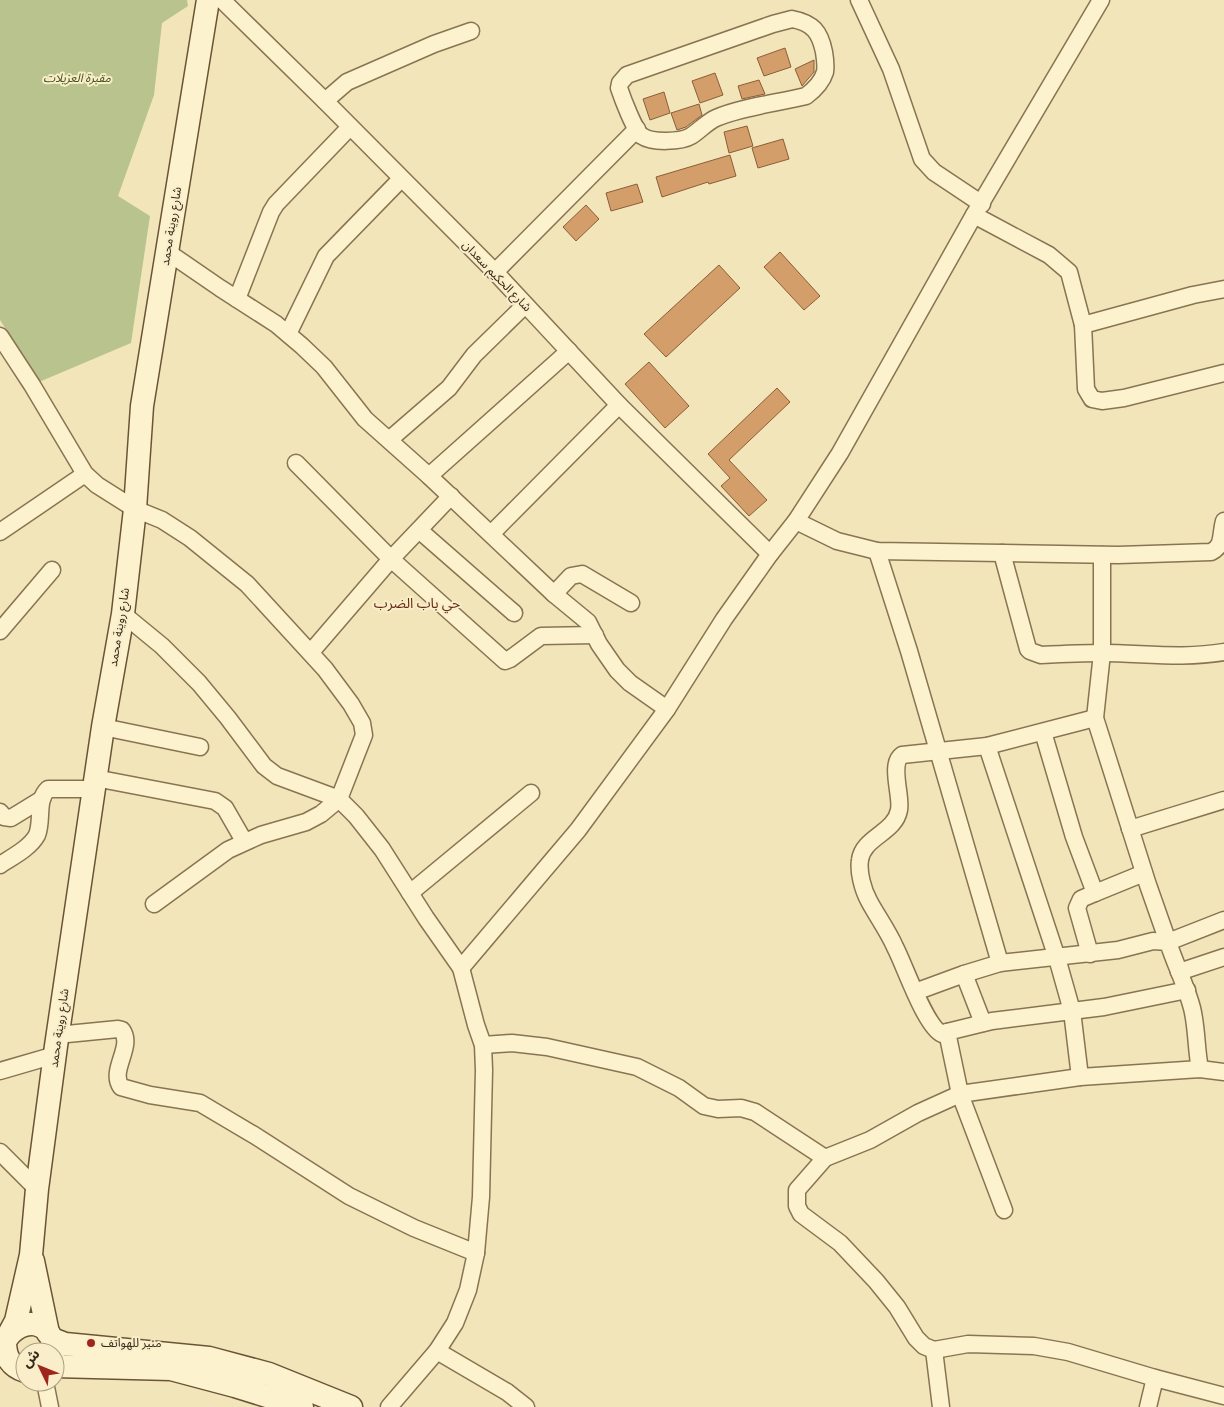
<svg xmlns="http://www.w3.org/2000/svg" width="1224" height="1407" font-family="'Source Serif 4','Noto Sans Arabic',serif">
<rect width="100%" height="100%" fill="#f2e5b9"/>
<polygon fill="#b9c38d" points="0,0 187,0 188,6 162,23 154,95 118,196 150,216 131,343 39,382 0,320"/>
<g fill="#d49e6b" stroke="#8b5e36">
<polygon points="785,48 791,67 764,76 757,58"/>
<polygon points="814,60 814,72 802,86 795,69"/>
<polygon points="715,73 723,95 700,103 692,81"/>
<polygon points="759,80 765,94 742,99 738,86"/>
<polygon points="664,92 670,113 650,120 643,99"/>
<polygon points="699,104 702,115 686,127 677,130 671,113"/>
<polygon points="747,126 753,146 729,153 724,132"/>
<polygon points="783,139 789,159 758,168 752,148"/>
<polygon points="730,155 736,176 709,184 708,182 662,197 656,177"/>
<polygon points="637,184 643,202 611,211 606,193"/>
<polygon points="586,205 599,219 576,241 563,227"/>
<polygon points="780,252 820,296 804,310 764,267"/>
<polygon points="719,265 740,288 666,357 644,334"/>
<polygon points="649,362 689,406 665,428 625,384"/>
<polygon points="777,388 790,402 729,460 767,500 749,516 721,486 730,478 708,454"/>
</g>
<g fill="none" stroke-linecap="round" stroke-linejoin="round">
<g stroke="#897452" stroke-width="19">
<g id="minor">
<polyline points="222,0 325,101 495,272 619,405 770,554"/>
<polyline points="859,0 891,69 922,159 934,172 982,204"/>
<path d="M792,19C813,23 820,32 824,52C825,58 826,66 825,72C822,82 814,90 806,96C778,103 741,107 716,118C707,122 699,131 691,136C681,142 652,143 642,136C635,132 622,97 619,88L620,83L627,75L773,24Z"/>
<polyline points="325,101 347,82 434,44 471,31"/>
<polyline points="974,215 1049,255 1069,272 1083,325 1086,389 1092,399 1102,401 1124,398 1224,373"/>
<polyline points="166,251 220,288 276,324 302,346 324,367 365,419 429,476 554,594 571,576 582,574 631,603"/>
<polyline points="495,272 637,129"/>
<polyline points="237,299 271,212 276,204 350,127"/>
<polyline points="1083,325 1193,295 1224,289"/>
<polyline points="288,334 326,256 401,179"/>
<polyline points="0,336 32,385 85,474 97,485 135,509 162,520 190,538 247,584 325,669 351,704 362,723 364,735 339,799 321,814 306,822 261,835 228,850 154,904"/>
<polyline points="389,440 449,388 474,355 525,305"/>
<polyline points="296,463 391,559 505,661 510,659 541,636 595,635"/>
<polyline points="429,476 569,351"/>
<path d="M796,521L837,541L877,551L1118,555L1211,552C1224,546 1220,535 1224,521"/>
<polyline points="419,530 514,613"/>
<polyline points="0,532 85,474"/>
<polyline points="491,534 619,405"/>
<polyline points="877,551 909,651 1000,963"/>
<path d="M1002,553L1028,649L1030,651L1041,655C1061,654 1081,653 1102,653C1142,653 1184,659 1224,652"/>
<polyline points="1102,555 1102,653 1095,718 1148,885 1168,942 1224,920"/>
<polyline points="554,594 588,622 599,644 617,670 630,683 667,709"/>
<polyline points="123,614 162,646 199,683 228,718 264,766 277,776 339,799 356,816 382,849 426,918 461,968 476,1025 483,1045 484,1070 481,1197 476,1253 468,1290 455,1323 437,1351 389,1407"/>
<polyline points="0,631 52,570"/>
<polyline points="311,652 391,559 451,496"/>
<polyline points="103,727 200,747"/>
<polyline points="1043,732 1074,837 1095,893 1081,899 1077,908 1090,954"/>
<polyline points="987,746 1057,958 1072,1011 1080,1077"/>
<polyline points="95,778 215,801 225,808 244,841"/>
<polyline points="0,812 4,817 11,818 42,799"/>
<polyline points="1130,829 1224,800"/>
<path d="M0,865C12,857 30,848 37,835C43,820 36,800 48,789H93"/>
<polyline points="410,893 531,793"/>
<polyline points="1095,893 1144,873"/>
<polyline points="461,968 578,830 667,709 724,619 770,554 796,521 840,453 974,215 1101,0"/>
<polyline points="1179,972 1224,957"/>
<polyline points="964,974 983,1023"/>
<path d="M915,992L964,974L1000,963L1118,950L1153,941L1168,942C1175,964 1186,985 1192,1008C1197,1028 1196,1049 1200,1069"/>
<path d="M947,1032L942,1034C925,1026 905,966 895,947C888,931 877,916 869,901C863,890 858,872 860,860C863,837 895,833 899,810C902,796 889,764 902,755L987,746L1095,718"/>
<path d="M57,1035L118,1029L122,1030C134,1047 109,1070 121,1087L150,1095L200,1103L254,1135L349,1196L414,1228L476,1253"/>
<polyline points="483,1045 512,1043 547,1047 637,1067 679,1088 704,1106 718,1109 741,1108 755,1112 825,1158"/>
<polyline points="0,1071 55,1055"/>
<polyline points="1224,1072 1200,1069 1080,1077 960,1094 918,1113 870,1140 825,1158 797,1190 797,1206 801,1214 840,1243 876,1281 897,1307 916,1338 924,1346 934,1350 968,1344 1034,1346 1068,1352 1155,1378 1224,1396"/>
<polyline points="0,1152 37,1189"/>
<polyline points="1004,1210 960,1094 947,1032 992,1021 1104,1007 1187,990"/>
<polyline points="934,1350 941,1407"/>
<polyline points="437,1351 507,1392 526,1407"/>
<polyline points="45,1382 50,1407"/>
<polyline points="1148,1407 1155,1378"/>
</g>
</g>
<g stroke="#6b5436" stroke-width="25">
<g id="secondary">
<polyline points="33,1261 48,1333"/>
<polyline points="9,1334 16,1321 31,1255 37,1189 56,1046 103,727 123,614 135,509 142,406 208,0"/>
<polyline points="52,1339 65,1344 209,1358 269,1374 351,1407"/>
<polyline points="55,1366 171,1369 235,1386 302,1407"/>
<path d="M25,1371C10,1366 5,1357 5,1341C21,1314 55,1320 53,1352"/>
</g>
</g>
<use href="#minor" stroke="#fcf2cd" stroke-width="16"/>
<use href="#secondary" stroke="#fcf2cd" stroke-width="22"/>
</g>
<circle fill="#9e261d" stroke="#f9eec9" stroke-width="2" cx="91" cy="1343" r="5"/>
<g text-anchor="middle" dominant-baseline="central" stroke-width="4" stroke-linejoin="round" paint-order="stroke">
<g font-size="12" font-style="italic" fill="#43551e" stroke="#f9eec9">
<text x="77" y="78">مقبرة العزيلات</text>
</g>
<g font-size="12" fill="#372a19" stroke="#f9eec9">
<text transform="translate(171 226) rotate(-81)">شارع روينة محمد</text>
<text transform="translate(497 276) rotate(46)">شارع الحكيم سعدان</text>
<text transform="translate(119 627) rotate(-81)">شارع روينة محمد</text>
<text transform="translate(59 1028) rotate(-82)">شارع روينة محمد</text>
</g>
<g font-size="12" fill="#372a19" stroke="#f9eec9" text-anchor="start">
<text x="101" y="1343">منير للهواتف</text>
</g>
<g font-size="14" fill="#672c14" stroke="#f9eec9">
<text x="417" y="603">حي باب الضرب</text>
</g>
</g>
<g transform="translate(40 1367) rotate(313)"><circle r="24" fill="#f9eec9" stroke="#aba083"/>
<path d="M0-4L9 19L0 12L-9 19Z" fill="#9e261d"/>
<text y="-8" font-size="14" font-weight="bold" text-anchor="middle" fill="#372a19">ش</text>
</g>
</svg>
